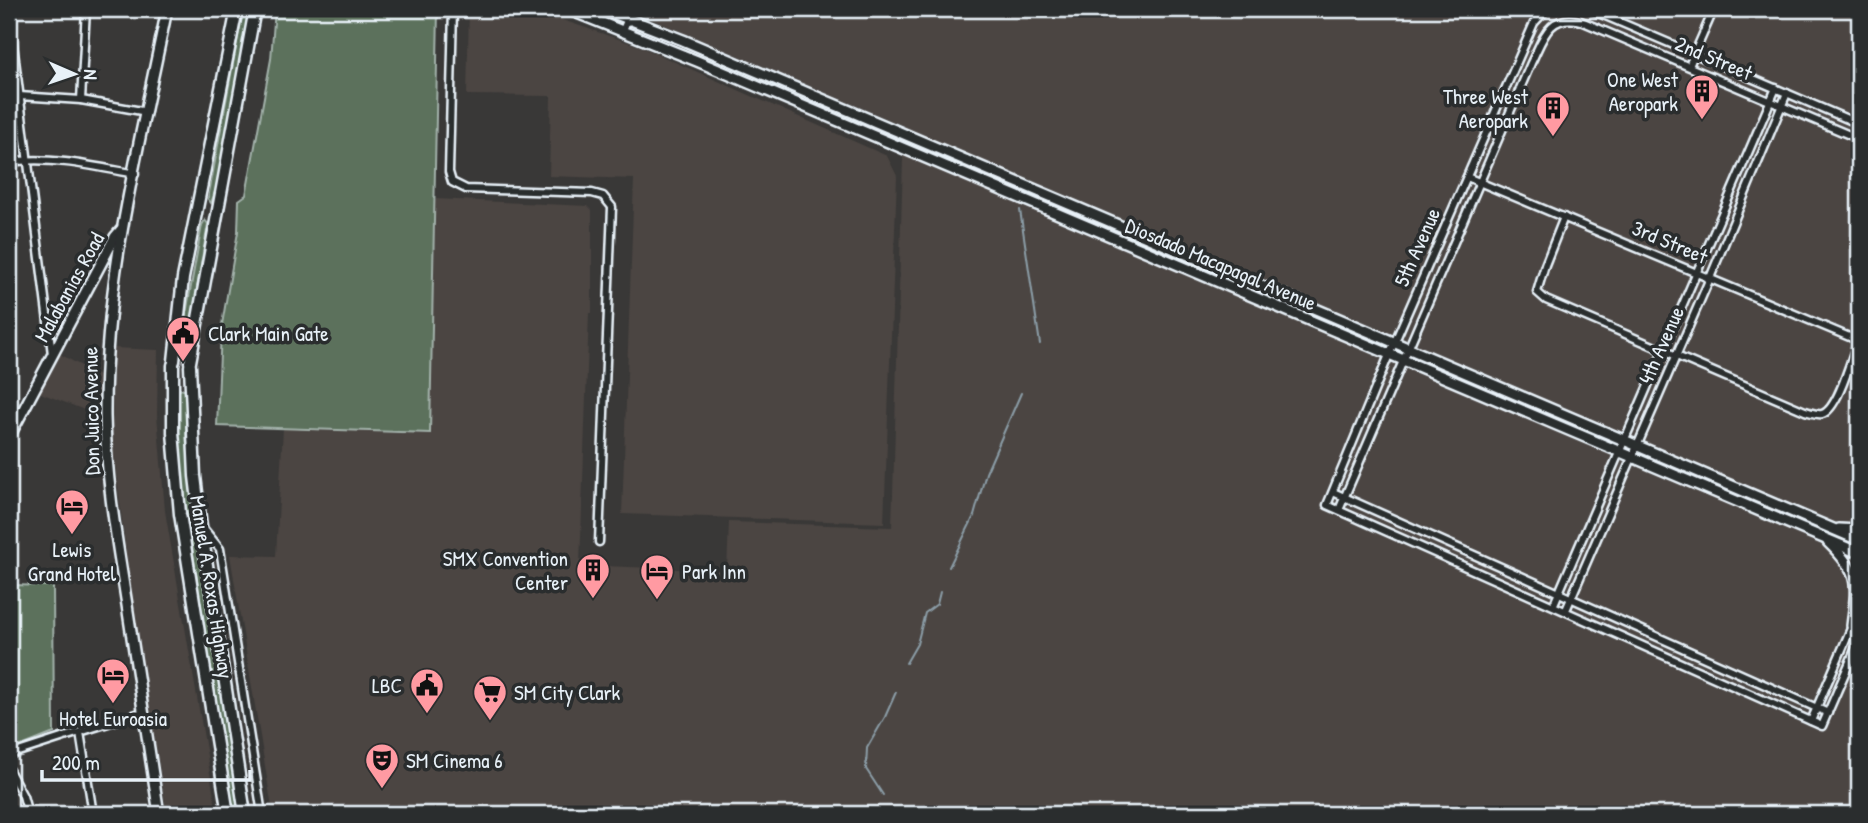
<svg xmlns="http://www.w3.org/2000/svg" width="1868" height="823" font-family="'Patrick Hand',sans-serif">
<rect width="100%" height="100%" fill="#393837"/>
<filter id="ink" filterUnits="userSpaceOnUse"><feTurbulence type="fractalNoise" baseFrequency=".0143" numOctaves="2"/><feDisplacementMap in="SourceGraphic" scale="14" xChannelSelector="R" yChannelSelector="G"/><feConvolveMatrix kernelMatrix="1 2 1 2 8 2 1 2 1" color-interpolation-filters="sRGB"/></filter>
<g filter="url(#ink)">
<g fill="#4b4542">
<polygon points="469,9 530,9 639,46 887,156 897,176 884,523 622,514 634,179 549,176 551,96 467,95"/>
<polygon points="645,9 1859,9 1859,814 273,814 230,555 276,556 283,428 430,432 435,199 588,206 592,210 592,313 589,313 580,565 727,571 729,522 892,527 904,126 642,15"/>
<polygon points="113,348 158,350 157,414 165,511 217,814 167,814 133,608 112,440"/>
<polygon points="58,353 101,377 100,416 38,392"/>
</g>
<g fill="#5c715c" stroke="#a2b1aa" stroke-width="2">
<polygon points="243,9 250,9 216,189 211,203 208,199"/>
<polygon points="275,9 438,9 430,433 217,426 221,330 238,232 239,200 246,195 271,59"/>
<polygon points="205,220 208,224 189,336 185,340 182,336 202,225"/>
<polygon points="181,389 186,391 186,435 192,492 241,814 234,814 229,793 186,507 179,456 178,392"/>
<polygon points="9,585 53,586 54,733 9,751"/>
</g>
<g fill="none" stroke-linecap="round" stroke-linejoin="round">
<g stroke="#8b9da7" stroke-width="2">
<polyline points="1020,210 1040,344"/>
<polyline points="949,567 974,516 986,473 1021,393"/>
<polyline points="906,663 917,644 925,613 937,604 940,592"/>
<polyline points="883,795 866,769 867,748 885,717 896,692"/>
<polyline points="886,814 886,812"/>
</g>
<g stroke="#e8f1f8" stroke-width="11">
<g id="street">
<polyline points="453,9 449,172 452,182 466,189 592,193 603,196 612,207 599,542"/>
<polyline points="1547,9 1534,23 1389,355 1327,505 1822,726 1859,641"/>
<polyline points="1589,9 1859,124"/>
<polyline points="9,12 52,354"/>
<polyline points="623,30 632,9"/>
<polyline points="1689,66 1714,9"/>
<polyline points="19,96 81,100 147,112"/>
<polyline points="81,100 86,9"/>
<path d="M9,162C51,156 93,166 135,174"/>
<polyline points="1467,177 1859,341"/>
<path d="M1564,217L1545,265L1537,292L1546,300L1805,411C1810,412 1816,415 1822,414C1838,410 1852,356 1858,340"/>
<polyline points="1333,492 1828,713"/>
<path d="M1339,510L1531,63C1543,39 1548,13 1581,21L1859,139"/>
<polyline points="203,528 220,549 262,814"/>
<polyline points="1554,604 1776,88"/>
<polyline points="1566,610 1710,278 1787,93"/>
<polyline points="1811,721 1859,610"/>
<polyline points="80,732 143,712"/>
<polyline points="9,755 80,732 93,814"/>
<polyline points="9,770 23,796 28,814"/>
</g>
</g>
<g stroke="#e8f1f8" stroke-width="14">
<g id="secondary">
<polyline points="567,9 697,61 1859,553"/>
<polyline points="603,9 683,40 1859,540"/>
<polyline points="9,437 115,237 121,230"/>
<polyline points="1839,529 1859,530"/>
<path d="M1828,542C1861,574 1857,583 1852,626"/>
<path d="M159,814C148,745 138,675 127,605C117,542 106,480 105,416C104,278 140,143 167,9"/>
</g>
</g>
<g stroke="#e8f1f8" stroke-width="15">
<g id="primary">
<polyline points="174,361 183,278 237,9"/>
<polyline points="190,362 255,9"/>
<polyline points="173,365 173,432 180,514 228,814"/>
<polyline points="190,366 195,476 201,526 245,814"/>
</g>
</g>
<use href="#street" stroke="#2a2d2e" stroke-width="6"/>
<use href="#secondary" stroke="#2a2d2e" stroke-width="9"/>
<use href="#primary" stroke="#2a2d2e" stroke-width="10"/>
</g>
</g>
<defs>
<g id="building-pin" transform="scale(1.75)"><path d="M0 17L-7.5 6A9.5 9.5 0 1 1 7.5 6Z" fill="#ff9aa2" stroke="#2a2d2e"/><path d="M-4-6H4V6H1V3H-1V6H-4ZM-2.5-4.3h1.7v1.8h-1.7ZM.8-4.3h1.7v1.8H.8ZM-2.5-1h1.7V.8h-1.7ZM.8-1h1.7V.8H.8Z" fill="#111"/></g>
<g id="civic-pin" transform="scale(1.75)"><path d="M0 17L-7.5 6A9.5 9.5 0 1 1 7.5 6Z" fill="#ff9aa2" stroke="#2a2d2e"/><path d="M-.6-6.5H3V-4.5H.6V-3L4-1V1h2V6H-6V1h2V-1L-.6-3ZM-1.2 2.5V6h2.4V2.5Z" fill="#111"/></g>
<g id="hotel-pin" transform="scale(1.75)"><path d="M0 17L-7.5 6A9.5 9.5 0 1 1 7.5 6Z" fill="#ff9aa2" stroke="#2a2d2e"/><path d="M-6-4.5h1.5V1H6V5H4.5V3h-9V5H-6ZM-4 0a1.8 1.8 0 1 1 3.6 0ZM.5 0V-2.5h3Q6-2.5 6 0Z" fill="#111"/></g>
<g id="supermarket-pin" transform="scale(1.75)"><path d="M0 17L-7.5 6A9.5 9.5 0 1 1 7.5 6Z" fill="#ff9aa2" stroke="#2a2d2e"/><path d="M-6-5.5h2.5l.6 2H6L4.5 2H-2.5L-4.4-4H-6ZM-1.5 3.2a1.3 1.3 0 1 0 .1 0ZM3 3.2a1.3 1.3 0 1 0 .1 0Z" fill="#111"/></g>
<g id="theatre-pin" transform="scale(1.75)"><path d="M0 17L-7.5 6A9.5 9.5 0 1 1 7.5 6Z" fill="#ff9aa2" stroke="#2a2d2e"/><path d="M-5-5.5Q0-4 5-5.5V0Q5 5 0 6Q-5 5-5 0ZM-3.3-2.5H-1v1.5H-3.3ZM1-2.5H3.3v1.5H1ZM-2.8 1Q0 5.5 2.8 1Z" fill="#111"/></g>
</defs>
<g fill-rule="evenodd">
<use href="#building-pin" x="1702" y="91"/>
<use href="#building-pin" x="1553" y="108"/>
<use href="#civic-pin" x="183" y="333"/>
<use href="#hotel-pin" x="72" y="506"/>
<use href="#building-pin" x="593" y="570"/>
<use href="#hotel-pin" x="657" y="571"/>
<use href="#hotel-pin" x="113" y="675"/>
<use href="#civic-pin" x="427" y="685"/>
<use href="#supermarket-pin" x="490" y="692"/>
<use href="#theatre-pin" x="382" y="760"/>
</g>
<g text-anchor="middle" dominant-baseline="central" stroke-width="7" stroke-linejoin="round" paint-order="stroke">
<g font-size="21" fill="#e8f1f8" stroke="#2a2d2e">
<text transform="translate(1714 58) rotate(23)">2nd Street</text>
<text transform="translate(1670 242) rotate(23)">3rd Street</text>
<text transform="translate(1417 247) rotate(-66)">5th Avenue</text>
<text transform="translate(1221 264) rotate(23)">Diosdado Macapagal Avenue</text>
<text transform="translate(69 287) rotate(-61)">Malabanias Road</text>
<text transform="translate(1661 345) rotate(-66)">4th Avenue</text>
<text transform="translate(91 411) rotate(-91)">Don Juico Avenue</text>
<text transform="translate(212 587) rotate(81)">Manuel A. Roxas Highway</text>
</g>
<g font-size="21" fill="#e8f1f8" stroke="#2a2d2e" text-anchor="end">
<text x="1678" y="79">One West<tspan x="1678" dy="24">Aeropark</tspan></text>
<text x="1528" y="96">Three West<tspan x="1528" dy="24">Aeropark</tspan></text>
<text x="208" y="333" text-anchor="start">Clark Main Gate</text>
<text x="72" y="549" text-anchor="middle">Lewis<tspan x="72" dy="24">Grand Hotel</tspan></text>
<text x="568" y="558">SMX Convention<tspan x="568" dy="24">Center</tspan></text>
<text x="682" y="571" text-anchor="start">Park Inn</text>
<text x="402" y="685">LBC</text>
<text x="514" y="692" text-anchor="start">SM City Clark</text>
<text x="113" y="718" text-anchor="middle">Hotel Euroasia</text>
<text x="406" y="760" text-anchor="start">SM Cinema 6</text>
</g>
</g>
<rect width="1868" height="823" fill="none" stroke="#2a2d2e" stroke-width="35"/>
<rect x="18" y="18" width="1833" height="788" fill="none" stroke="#e8f1f8" stroke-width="2.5" filter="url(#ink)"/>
<g transform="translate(74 74) rotate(92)" stroke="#2a2d2e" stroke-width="5" paint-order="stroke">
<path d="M0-5L12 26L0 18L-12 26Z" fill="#e8f1f8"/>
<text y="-10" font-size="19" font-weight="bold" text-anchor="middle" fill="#e8f1f8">N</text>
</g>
<path d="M42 770v10h208v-10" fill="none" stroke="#e8f1f8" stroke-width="3.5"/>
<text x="52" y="770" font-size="21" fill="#e8f1f8" stroke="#2a2d2e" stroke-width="5" paint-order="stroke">200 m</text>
</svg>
